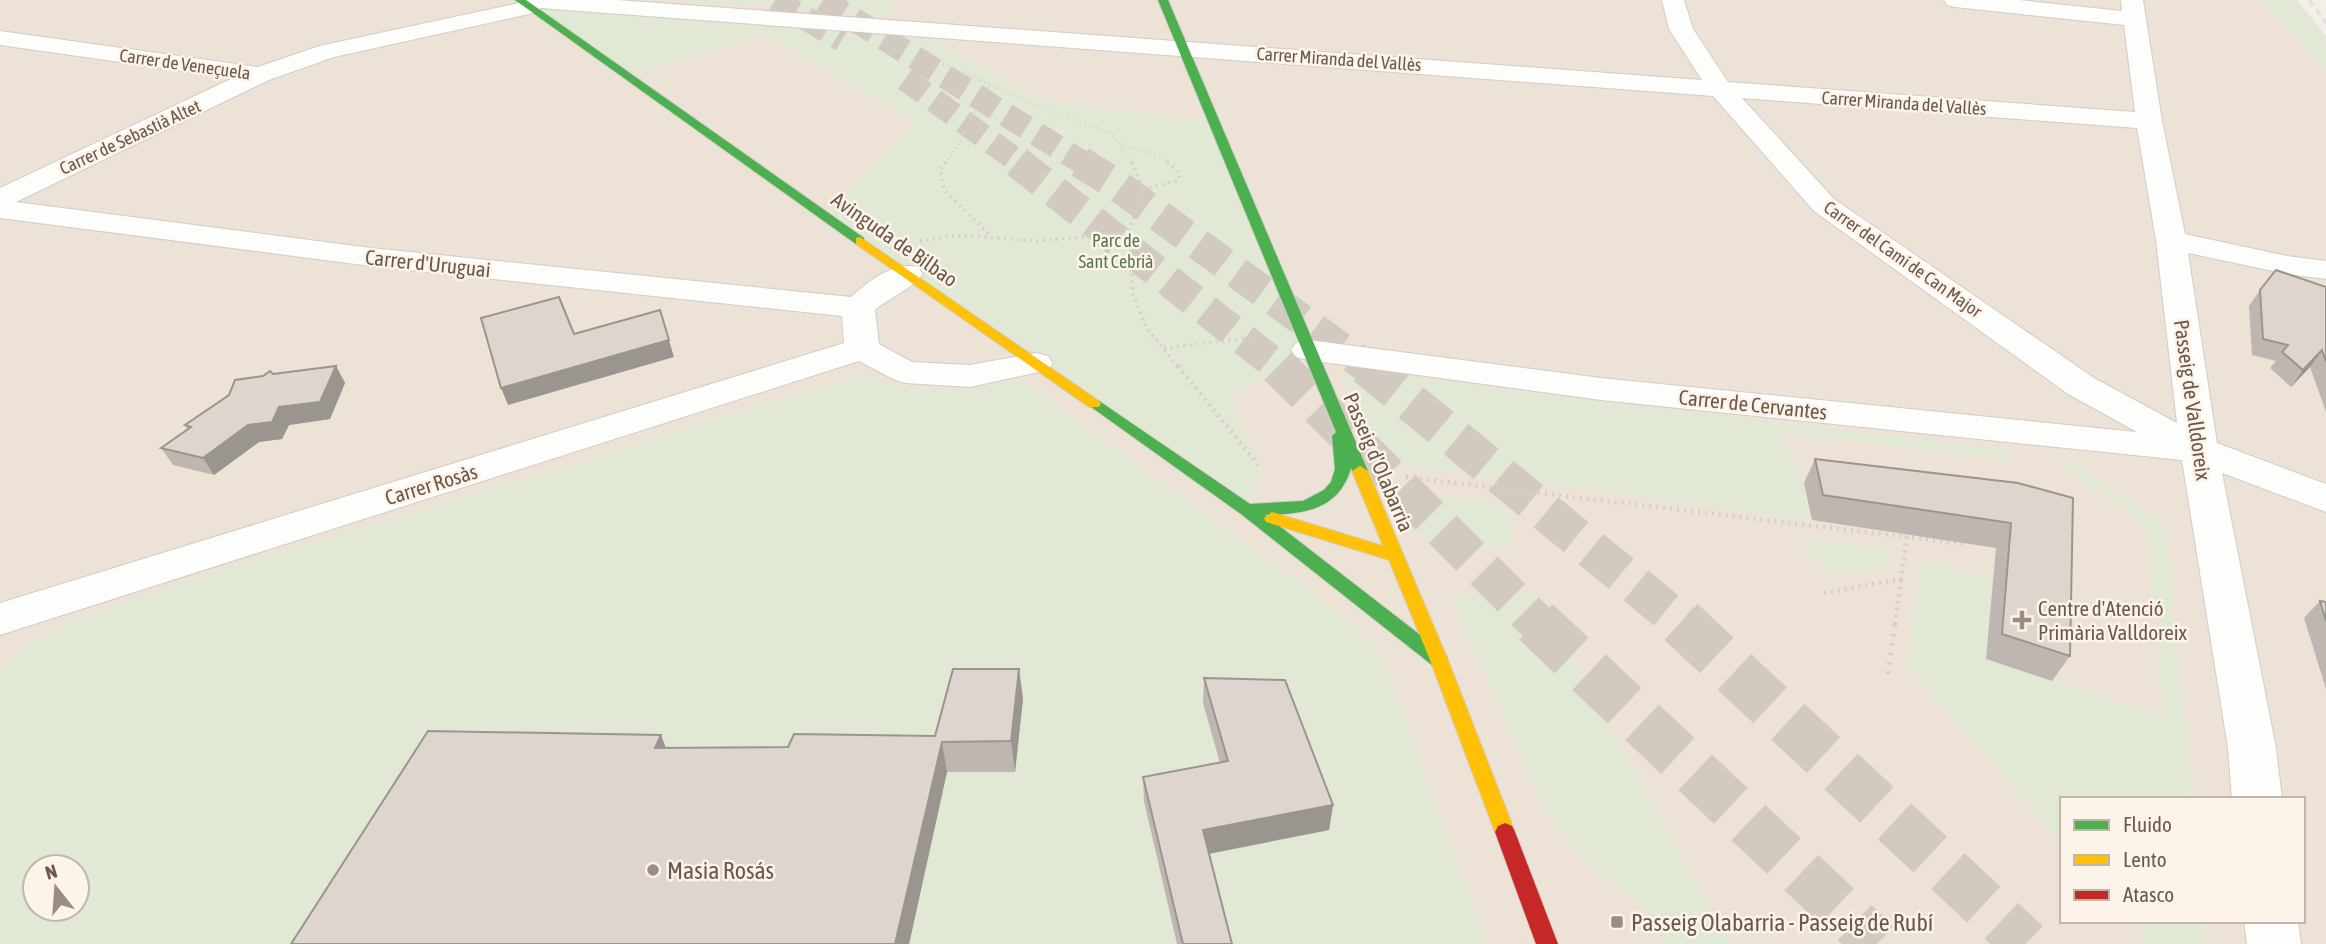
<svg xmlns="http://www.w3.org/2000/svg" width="2326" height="944" font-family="'Asap Condensed',sans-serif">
<rect width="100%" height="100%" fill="#f4efe8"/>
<path fill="#ede2d6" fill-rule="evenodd" d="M0,0H2262L2290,29L2326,72V944H0ZM2062,799H2303V921H2062ZM35,867H77V909H35Z"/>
<g fill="#e1e9d4" fill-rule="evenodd">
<polygon points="676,0 891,0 891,15"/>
<polygon points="2262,0 2297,0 2326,36 2326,72 2290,29"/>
<polygon points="525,3 913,29 1043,101 1212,122 1308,350 1230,396 1260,467 1247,510 825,215 915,122 766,34 627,75"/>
<polygon points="1357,371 2010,450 2009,460 1777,432 1804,483 1812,520 1377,461 1363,433 1344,376"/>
<path d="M865,375C917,398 966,390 1020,379L1332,607L1373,643L1381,654L1486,944H0V668C46,624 107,609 166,589C249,561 335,537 419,512C568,467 716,417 865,375ZM35,867H77V909H35Z"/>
<polygon points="2062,456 2165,524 2192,799 2062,799 2062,844 1906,664 1922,560 1993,581 1986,660 2164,717 2146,525 2066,470"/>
<polygon points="1385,488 1507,504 1514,546 1435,555 1424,534 1409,533"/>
<polygon points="1798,539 1889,549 1890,567 1830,576"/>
<polygon points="1535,593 1731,944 1664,944 1647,909 1601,875 1567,841 1545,810 1451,597"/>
<polygon points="2129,921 2205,921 2207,944 2149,944"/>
</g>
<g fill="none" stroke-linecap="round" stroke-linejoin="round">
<g stroke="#d2c9c1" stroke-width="24" stroke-dasharray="24 12" stroke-linecap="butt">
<polyline points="775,0 842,40"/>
<polyline points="823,0 1083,163"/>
<polyline points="905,79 1020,163"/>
</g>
<g stroke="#d2c9c1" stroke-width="32" stroke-dasharray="32 16" stroke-linecap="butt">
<polyline points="1017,162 1280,368"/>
<polyline points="1080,162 1114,183 1368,368"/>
</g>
<g stroke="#d2c9c1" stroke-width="39" stroke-dasharray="39 19" stroke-linecap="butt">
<polyline points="1278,366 1538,624"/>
<polyline points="1366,366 1683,624"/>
</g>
<g stroke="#d2c9c1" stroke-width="49" stroke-dasharray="49 24" stroke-linecap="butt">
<polyline points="1536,622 1877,944"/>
<polyline points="1681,622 2026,944"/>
</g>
<g stroke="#d3ccc6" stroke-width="2">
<g id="street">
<path d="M517,0H618L1702,80L1669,29L1662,0H1684L1693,29L1728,82L2135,112L2124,25L1955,7L1947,5L1944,0H2019L2122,11L2121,0H2143L2162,121L2185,234L2287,256L2326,261V279L2287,274L2188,253L2217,443L2326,484V512L2222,473L2276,748L2282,799H2232L2228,748L2182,460L1601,400L1308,360L1296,357L1291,350L1296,343L1308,340L1601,378L2137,432L2068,394L1814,211L1713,96L540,8L537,12L529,14L334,57L269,80L16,202L371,248L851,297C869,281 893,261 918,267L923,274C913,288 889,298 875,310L879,344L912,362L970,365L1036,353L1048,356L1053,363L1048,370L970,387L905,383L893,379L859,361L0,635V603L844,343L842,316L371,266L0,218V188L233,78L0,45V31L258,67L319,46L519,3ZM1742,98L2137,128L2156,240L2177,423L2094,378L1834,199Z"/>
<polygon points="2244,921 2298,921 2301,944 2247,944"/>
</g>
</g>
<g stroke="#d2ccc5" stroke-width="2">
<g id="fast">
<polygon points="515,0 526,0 864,238 864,244 856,244"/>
<path d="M1158,0H1168L1368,471L1360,476L1354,475L1351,468C1339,510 1304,514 1265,515L1446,655L1448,660L1446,665L1439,667L1432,665L1241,514L1087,404L1094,399L1099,401L1250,504L1303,501L1324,490L1331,482L1335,469L1332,436L1336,432Z"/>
</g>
</g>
<g stroke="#d2ccc5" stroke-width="2">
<g id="slow">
<polygon points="860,237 1099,401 1101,404 1099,407 1089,407 856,244 856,238"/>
<polygon points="1360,466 1368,471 1448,660 1515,832 1512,838 1505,841 1498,838 1495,832 1430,660 1389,560 1266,522 1264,518 1272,512 1383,546 1352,471"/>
</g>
</g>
<g stroke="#d2ccc5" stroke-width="2">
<polygon id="jam" points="1505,823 1512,826 1515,832 1558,944 1536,944 1495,832 1498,826"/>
</g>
<g stroke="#d5cfca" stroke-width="2.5" stroke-dasharray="1 3.5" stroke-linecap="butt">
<polyline points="939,62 989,84 958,146 945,163"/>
<polyline points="989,84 1039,107 1111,133 1133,163"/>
<polyline points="1120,144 1161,156 1169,163"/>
</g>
<g stroke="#d5cfca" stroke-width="3.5" stroke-dasharray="2 4.5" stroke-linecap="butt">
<polyline points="946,162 940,170 944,190 991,236"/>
<polyline points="1132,162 1143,189 1128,233 1133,294 1146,327 1179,368"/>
<polyline points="1143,189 1179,180 1179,172 1167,162"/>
<polyline points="920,241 958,235 1037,241 1128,233"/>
<polyline points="1164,348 1263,336"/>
</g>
<g stroke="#d5cfca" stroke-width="4.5" stroke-dasharray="2 5" stroke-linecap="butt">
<polyline points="1178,366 1260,467"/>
<polyline points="1406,477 1907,537"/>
<polyline points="1824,593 1901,579 1907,537 1964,544"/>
<polyline points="1895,624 1901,579"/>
</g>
<polyline stroke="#d5cfca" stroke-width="5" stroke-dasharray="2.5 7" stroke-linecap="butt" points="1888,674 1895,622"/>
<use href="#street" fill="#fdfdfc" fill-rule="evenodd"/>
<use href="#fast" fill="#4caf50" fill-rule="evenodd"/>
<use href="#slow" fill="#ffc107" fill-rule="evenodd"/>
<use href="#jam" fill="#c62828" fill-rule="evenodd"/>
<polyline stroke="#e3e1e3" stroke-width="3.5" stroke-dasharray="7 4.5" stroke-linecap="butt" points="2309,0 2326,23"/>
</g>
<g fill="#beb7b1">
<polygon points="2326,287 2326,412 2310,367 2291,387 2270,368 2276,361 2252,355 2249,306 2260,290"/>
<polygon points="336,366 345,383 330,419 289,425 282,439 259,442 214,475 173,465 161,448 187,429 185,425 273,374"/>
<polygon points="1815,459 2018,483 2070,656 2052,681 1986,659 1996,548 1812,520 1804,483"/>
<polygon points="2320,601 2326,602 2326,689 2304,618"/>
<polygon points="1019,669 1023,699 1015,772 947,772 909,944 291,944 666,748 788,747 935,736"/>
<polygon points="1204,678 1333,805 1329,830 1209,854 1232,944 1177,944 1144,801 1143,777 1220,763 1203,703"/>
</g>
<g fill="#9b9590">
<polygon points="660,310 674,357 508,405 501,388"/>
<polygon points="2322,350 2310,367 2291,387 2303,370"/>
<polygon points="336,366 345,383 330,419 289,425 282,439 259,442 214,475 203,458 248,425 279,407"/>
<polygon points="1019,669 1023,699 1015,772 1011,741"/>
<polygon points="661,735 673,766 655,748"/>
<polygon points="942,742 947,772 909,944 895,944"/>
<polygon points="1333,805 1329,830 1202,855 1203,830"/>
</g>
<g fill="#ddd5ce" stroke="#9b9590" stroke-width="2">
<polygon points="2276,270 2326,287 2326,362 2322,350 2303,370 2282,352 2288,345 2263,339 2260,290"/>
<polygon points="559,297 574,334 660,310 669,340 501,388 481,318"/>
<polygon points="336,366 320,402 279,407 272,422 248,425 203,458 161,448 191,427 185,425 229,395 235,380 263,376 270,371 273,374"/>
<polygon points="1815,459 2018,483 2073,498 2070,656 2002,634 2011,523 1823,495"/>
<polygon points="2320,601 2326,602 2326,621"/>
<polygon points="953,669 1019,669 1011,741 942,742 895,944 291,944 428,731 661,735 655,748 788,747 794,734 935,736"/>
<polygon points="1204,678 1285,680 1333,805 1203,830 1232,944 1183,944 1143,777 1228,761"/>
</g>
<g fill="#9d8c83" stroke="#fcf4e9" stroke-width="2.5">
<path d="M2018.5 609.5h7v7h7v7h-7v7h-7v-7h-7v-7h7z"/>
<circle cx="653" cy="870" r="7"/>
<rect x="1610" y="915" width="14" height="14" rx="3.5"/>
</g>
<g text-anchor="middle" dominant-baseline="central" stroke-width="5" stroke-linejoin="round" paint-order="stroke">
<g font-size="18" fill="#6e574c" stroke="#fcf4e9">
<text transform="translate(1339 59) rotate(4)">Carrer Miranda del Vallès</text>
<text transform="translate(185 64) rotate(8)">Carrer de Veneçuela</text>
<text transform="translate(1904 103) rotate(4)">Carrer Miranda del Vallès</text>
<text transform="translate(130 137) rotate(-25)">Carrer de Sebastià Altet</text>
<text transform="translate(1903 259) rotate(35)">Carrer del Camí de Can Major</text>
</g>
<g font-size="18" fill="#587849" stroke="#fcf4e9">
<text x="1116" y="240">Parc de<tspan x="1116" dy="21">Sant Cebrià</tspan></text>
</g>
<g font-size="21" fill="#6e574c" stroke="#fcf4e9">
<text transform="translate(895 239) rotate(35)">Avinguda de Bilbao</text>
<text transform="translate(428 263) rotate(6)">Carrer d'Uruguai</text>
<text transform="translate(2193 400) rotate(82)">Passeig de Valldoreix</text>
<text transform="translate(1753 404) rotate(6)">Carrer de Cervantes</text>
<text transform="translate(1379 462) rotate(67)">Passeig d'Olabarria</text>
<text transform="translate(431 484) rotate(-17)">Carrer Rosàs</text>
</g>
<g font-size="21" fill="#6e574c" stroke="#fcf4e9" text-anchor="start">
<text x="2038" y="608">Centre d'Atenció<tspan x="2038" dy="24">Primària Valldoreix</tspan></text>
</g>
<g font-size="24" fill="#6e574c" stroke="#fcf4e9" text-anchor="start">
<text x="667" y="870">Masia Rosás</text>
<text x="1631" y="922">Passeig Olabarria - Passeig de Rubí</text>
</g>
</g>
<rect x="2060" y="797" width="245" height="126" fill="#fcf4e9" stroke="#c3b5aa" stroke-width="2"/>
<rect x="2074" y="820" width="35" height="10" fill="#4caf50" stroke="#c3b5aa" stroke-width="2"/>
<text x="2123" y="832" font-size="21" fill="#6e574c">Fluido</text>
<rect x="2074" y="855" width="35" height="10" fill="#ffc107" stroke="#c3b5aa" stroke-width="2"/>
<text x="2123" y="867" font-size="21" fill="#6e574c">Lento</text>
<rect x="2074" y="890" width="35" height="10" fill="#c62828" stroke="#c3b5aa" stroke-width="2"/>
<text x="2123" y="902" font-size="21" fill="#6e574c">Atasco</text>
<g transform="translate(56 888) rotate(343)"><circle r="33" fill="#fcf4e9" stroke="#c3b5aa" stroke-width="2"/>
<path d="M0-5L12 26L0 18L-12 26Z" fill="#9d8c83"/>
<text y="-10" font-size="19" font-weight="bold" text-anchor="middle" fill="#6e574c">N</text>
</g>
</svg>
